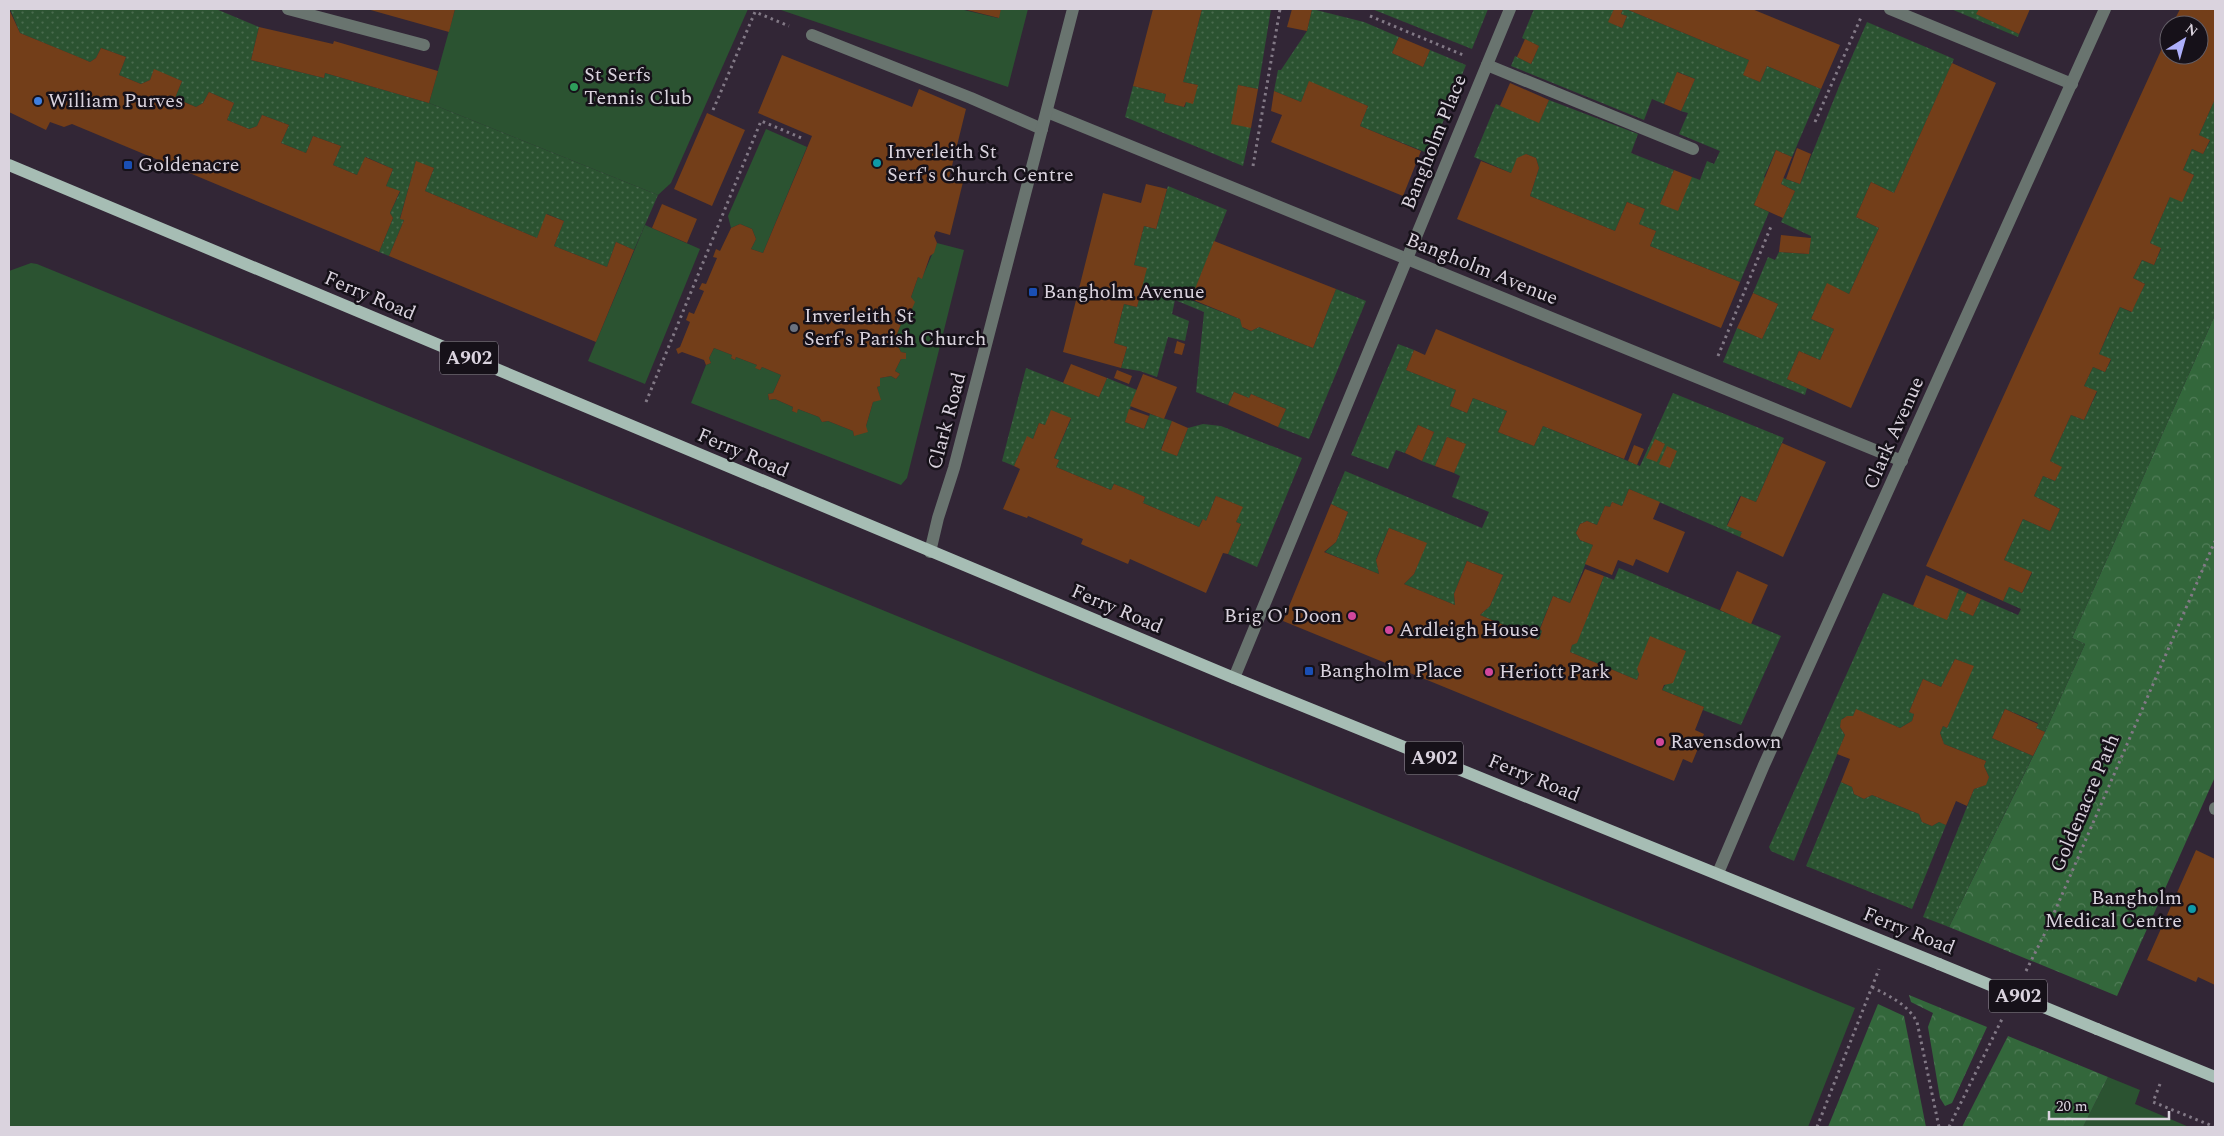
<svg xmlns="http://www.w3.org/2000/svg" width="2224" height="1136" font-family="Spectral,serif">
<defs>
<pattern id="forest-crowns" width="20" height="18" patternUnits="userSpaceOnUse" patternTransform="scale(1.25)"><rect width="20" height="18" fill="#33673b"/><path d="M2 6a3 3 0 1 1 6 0M12 15a3 3 0 1 1 6 0" fill="none" stroke="#507c57"/></pattern>
<pattern id="garden-dots" width="8" height="8" patternUnits="userSpaceOnUse" patternTransform="scale(1.25)"><rect width="8" height="8" fill="#2b5331"/><path d="M2 2h.1M6 6h.1" fill="none" stroke="#496b4e" stroke-width="1.8" stroke-linecap="round"/></pattern>
</defs>
<rect width="100%" height="100%" fill="#322636"/>
<g fill="#2b5331">
<polygon points="455,9 748,9 671,183 658,195 429,103"/>
<polygon points="778,9 960,9 998,18 1001,9 1028,9 1008,87"/>
<polygon points="766,129 807,147 763,253 751,249 756,239 752,229 740,224 731,228 728,216"/>
<polygon points="645,225 700,249 645,384 588,361"/>
<polygon points="937,243 964,250 907,478 901,485 691,403 706,365 711,363 709,358 714,348 732,355 731,358 735,360 736,357 757,365 756,368 760,370 762,367 781,375 773,393 768,394 769,400 775,399 793,407 792,411 796,412 798,409 819,417 822,422 828,421 853,431 854,436 866,426 873,402 880,399 877,387 880,386 880,378 891,376 896,379 900,374 895,371 901,359 906,359 906,353 901,352 895,341 898,336 897,334 905,314 911,311 914,302 911,297 918,277 922,278"/>
<polygon points="31,263 37,264 1855,1008 1808,1127 9,1127 9,271"/>
<polygon points="2108,1077 2140,1090 2135,1104 2189,1127 2083,1127"/>
</g>
<g fill="url(#forest-crowns)">
<polygon points="2215,315 2215,777 2117,996 1949,927 2045,732 2085,644 2072,638"/>
<polygon points="1909,995 1987,1027 1952,1103 1945,1106 1940,1098 1928,1027 1933,1013 1911,1002"/>
<polygon points="1878,1004 1904,1016 1926,1127 1828,1127"/>
<polygon points="2008,1036 2108,1077 2083,1127 1962,1127"/>
</g>
<g fill="url(#garden-dots)">
<polygon points="10,9 216,9 259,27 251,60 324,78 325,73 429,103 658,195 634,250 616,242 607,267 554,246 564,221 547,214 537,238 425,191 434,168 416,162 400,218 404,220 389,256 379,252 393,218 390,213 400,192 386,186 393,169 366,157 357,175 333,165 341,146 313,136 306,153 281,143 289,125 262,115 257,126 249,129 227,120 234,103 209,92 203,103 196,107 175,98 182,81 154,70 150,80 141,84 119,75 126,57 101,48 96,58 90,62 20,33"/>
<polygon points="1202,9 1271,9 1258,89 1238,85 1251,128 1243,166 1125,117 1133,86 1166,94 1164,102 1185,107 1186,102 1198,85 1183,82"/>
<polygon points="1312,9 1364,22 1399,37 1392,53 1423,67 1430,50 1466,65 1430,154 1360,126 1368,106 1309,82 1301,102 1274,91 1278,70 1281,70 1307,31"/>
<polygon points="1372,9 1488,9 1472,49"/>
<polygon points="1534,9 1614,9 1609,22 1622,28 1627,16 1621,14 1623,9 1626,9 1749,60 1744,75 1760,82 1767,66 1821,89 1792,157 1776,150 1764,177 1766,178 1754,205 1769,212 1740,282 1650,246 1656,231 1639,224 1645,209 1627,202 1615,231 1530,196 1539,168 1536,158 1526,154 1511,173 1474,157 1496,104 1539,122 1549,100 1638,134 1631,153 1674,170 1660,204 1692,177 1700,180 1707,161 1714,164 1720,151 1679,134 1688,113 1681,111 1695,79 1678,72 1664,104 1652,99 1644,120 1511,66 1515,56 1531,64 1539,46 1522,38"/>
<polygon points="1951,9 1979,9 1977,14 2019,34 2018,37"/>
<polygon points="1867,22 1954,59 1894,193 1871,182 1856,217 1879,228 1849,294 1827,284 1811,319 1834,329 1820,360 1799,351 1787,379 1807,388 1805,395 1723,362 1737,328 1762,339 1778,304 1753,293 1768,257 1775,260 1779,252 1809,254 1811,236 1781,222 1795,191 1781,184 1783,178 1800,184 1840,84"/>
<polygon points="2215,99 2215,315 2072,638 2085,644 2045,732 2036,728 2038,723 2005,709 1992,738 2033,756 1949,927 1923,917 1974,789 1985,785 1989,777 1984,766 1986,761 1944,744 1940,733 1943,726 1947,728 1973,666 1955,659 1941,687 1923,679 1909,712 1914,714 1912,721 1900,728 1856,710 1853,716 1843,718 1840,727 1845,735 1794,861 1771,851 1769,847 1883,593 1946,619 1959,589 1967,593 1960,610 1973,616 1981,599 2018,615 2021,609 2003,601 2009,587 2022,593 2032,573 2004,560 2023,519 2050,531 2060,509 2034,496 2043,476 2055,481 2061,467 2050,461 2071,415 2084,420 2097,392 2084,386 2093,367 2105,372 2111,360 2099,354 2120,307 2131,312 2145,284 2133,278 2142,260 2154,265 2161,249 2150,243 2170,197 2184,197 2194,175 2183,170 2192,149 2203,154 2210,141 2199,135"/>
<polygon points="1168,186 1227,210 1191,300 1240,319 1243,328 1251,331 1259,327 1313,348 1336,289 1366,301 1309,439 1278,427 1286,409 1251,394 1249,398 1234,392 1228,405 1196,392 1204,312 1175,300 1172,314 1189,321 1185,341 1168,337 1157,377 1140,371 1121,368 1127,347 1114,343 1124,304 1137,307 1146,268 1134,265 1144,226 1156,229"/>
<polygon points="1398,344 1414,350 1406,370 1456,390 1450,406 1467,413 1473,398 1507,411 1498,432 1534,446 1543,426 1640,466 1673,393 1784,438 1756,502 1740,496 1727,525 1742,532 1740,537 1629,489 1622,506 1612,502 1610,507 1605,506 1597,525 1587,521 1580,524 1576,533 1580,540 1593,545 1570,603 1553,596 1540,628 1542,631 1539,640 1480,615 1490,606 1503,575 1467,561 1454,594 1455,605 1404,584 1414,574 1426,543 1389,528 1376,559 1379,574 1325,552 1336,542 1348,512 1331,504 1345,471 1482,528 1489,512 1452,497 1460,476 1454,473 1465,444 1447,437 1435,466 1422,461 1434,432 1418,425 1405,453 1396,450 1388,469 1351,455"/>
<polygon points="1026,368 1099,397 1107,378 1137,390 1125,422 1144,429 1150,414 1172,421 1161,449 1177,456 1188,428 1203,424 1221,426 1302,458 1257,567 1228,554 1241,524 1236,522 1242,507 1216,496 1206,521 1202,520 1199,527 1143,503 1145,497 1114,484 1111,490 1056,467 1059,460 1054,458 1071,419 1045,425 1039,423 1033,439 1027,437 1014,466 1002,461"/>
<polygon points="1619,568 1781,636 1741,725 1703,710 1704,707 1662,690 1686,651 1650,637 1637,680 1570,652 1572,645 1577,642 1604,576 1614,580"/>
<polygon points="1841,782 1852,787 1854,794 1864,799 1872,795 1919,814 1922,822 1932,826 1939,822 1946,825 1912,909 1806,866"/>
</g>
<g fill="#733e19">
<polygon points="9,9 20,33 76,56 90,62 96,58 101,48 126,57 119,75 141,84 150,80 154,69 182,81 175,98 184,102 196,107 203,103 209,92 234,103 227,120 249,129 257,126 262,115 289,125 281,143 306,153 313,136 341,146 333,165 357,175 365,157 393,169 386,186 400,191 390,213 393,218 379,252 72,124 64,127 50,122 46,130 9,112"/>
<polygon points="367,9 455,9 449,32"/>
<polygon points="963,9 1001,9 999,18"/>
<polygon points="1153,9 1202,9 1183,82 1198,85 1193,104 1186,102 1184,107 1164,102 1166,94 1133,86"/>
<polygon points="1292,9 1312,9 1307,31 1287,27"/>
<polygon points="1614,9 1623,9 1621,14 1627,16 1622,28 1608,22"/>
<polygon points="1626,9 1752,9 1840,45 1821,89 1767,66 1760,82 1743,75 1749,60"/>
<polygon points="1979,9 2030,9 2019,34 1976,14"/>
<polygon points="2180,9 2215,9 2214,41 2215,41 2215,99 2199,135 2210,140 2203,154 2192,149 2183,170 2194,175 2182,202 2170,197 2150,243 2161,248 2154,265 2142,260 2133,278 2145,284 2134,307 2132,312 2120,307 2112,324 2099,354 2111,359 2105,372 2093,367 2084,386 2097,391 2084,420 2071,415 2050,461 2062,467 2055,481 2043,476 2034,496 2060,509 2050,531 2023,519 2004,560 2032,572 2022,593 2009,587 2003,601 1926,566 2169,33 2169,55 2199,55 2199,25 2172,25"/>
<polygon points="259,27 333,44 334,41 438,71 429,103 325,73 324,78 251,60"/>
<polygon points="1399,37 1430,50 1423,67 1392,53"/>
<polygon points="1525,39 1539,46 1531,64 1517,57"/>
<polygon points="782,55 912,107 919,89 966,109 949,178 963,182 950,235 936,231 934,236 937,243 934,253 930,256 922,279 918,277 911,297 915,302 911,311 905,314 897,334 898,336 895,341 901,352 906,353 906,359 901,359 895,371 900,374 896,379 891,376 880,378 880,386 877,387 881,400 873,402 866,426 868,432 854,436 853,431 828,421 822,422 819,417 798,409 797,413 792,411 793,407 775,399 769,400 768,394 773,393 781,375 762,367 760,370 755,368 757,365 736,357 735,360 731,358 732,355 714,348 709,358 711,363 706,365 704,360 682,352 678,354 676,349 680,347 690,322 686,320 689,312 694,314 704,291 699,289 702,283 706,284 717,258 713,257 716,249 720,251 731,228 740,224 752,229 756,239 751,249 763,253 812,136 758,113"/>
<polygon points="1952,63 1996,83 1851,408 1787,379 1799,351 1820,360 1834,329 1811,319 1827,283 1849,294 1879,228 1856,217 1871,182 1894,193"/>
<polygon points="1677,72 1695,79 1681,111 1664,104"/>
<polygon points="1309,81 1368,106 1360,126 1421,151 1403,196 1271,142 1282,115 1271,111 1274,91 1301,102"/>
<polygon points="1510,83 1549,100 1539,123 1500,106"/>
<polygon points="1238,85 1258,89 1251,128 1231,124"/>
<polygon points="707,113 745,130 712,206 674,189"/>
<polygon points="1797,148 1811,154 1800,184 1786,179"/>
<polygon points="1776,150 1792,157 1781,184 1795,191 1783,218 1754,205"/>
<polygon points="1526,154 1536,158 1539,168 1530,196 1615,231 1627,202 1645,209 1639,224 1656,231 1650,246 1740,282 1721,328 1457,219 1481,161 1511,173 1517,158"/>
<polygon points="416,161 434,168 425,191 537,238 546,214 564,221 554,246 607,267 616,242 634,250 596,342 389,256 404,220 400,219"/>
<polygon points="1674,170 1692,177 1678,211 1660,204"/>
<polygon points="1146,184 1167,189 1156,229 1144,226 1134,265 1147,268 1137,307 1124,304 1114,343 1127,347 1121,368 1063,352 1103,193 1141,203"/>
<polygon points="662,204 697,219 687,243 652,228"/>
<polygon points="1781,235 1811,238 1809,254 1779,252"/>
<polygon points="1214,241 1336,289 1313,348 1259,327 1251,331 1242,327 1240,319 1191,299"/>
<polygon points="1753,293 1778,304 1762,339 1737,328"/>
<polygon points="1436,329 1642,414 1624,459 1543,426 1534,446 1498,432 1507,411 1473,398 1467,413 1450,406 1456,390 1406,370 1414,350 1425,355"/>
<polygon points="1177,341 1185,344 1182,355 1174,353"/>
<polygon points="1071,364 1107,378 1099,397 1063,383"/>
<polygon points="1117,370 1132,376 1129,384 1114,378"/>
<polygon points="1143,374 1177,387 1164,419 1130,406"/>
<polygon points="1234,392 1249,398 1251,394 1286,409 1278,427 1228,405"/>
<polygon points="1129,409 1149,416 1144,429 1125,422"/>
<polygon points="1051,410 1071,418 1054,458 1059,460 1056,467 1111,490 1114,484 1129,490 1145,497 1143,503 1199,527 1203,519 1206,521 1216,496 1243,507 1236,522 1241,524 1228,554 1223,553 1206,593 1130,559 1128,564 1081,544 1083,539 1028,516 1027,518 1003,509 1020,469 1014,466 1027,436 1033,439 1039,423 1045,425"/>
<polygon points="1172,421 1188,428 1177,456 1161,450"/>
<polygon points="1418,425 1434,432 1422,461 1405,453"/>
<polygon points="1447,437 1466,444 1454,473 1435,466"/>
<polygon points="1655,439 1665,444 1657,462 1646,458"/>
<polygon points="1782,443 1826,462 1783,557 1740,537 1742,532 1727,526 1741,496 1756,502"/>
<polygon points="1634,445 1644,449 1637,465 1628,461"/>
<polygon points="1667,446 1677,451 1670,468 1659,464"/>
<polygon points="1629,489 1660,502 1653,519 1685,532 1668,573 1636,559 1633,566 1618,560 1612,575 1585,564 1593,545 1580,540 1576,533 1580,524 1587,521 1597,525 1605,506 1610,507 1612,502 1622,506"/>
<polygon points="1331,504 1348,512 1336,542 1324,552 1379,574 1376,560 1389,528 1427,543 1414,574 1404,584 1455,605 1454,594 1467,561 1503,575 1490,606 1480,615 1539,640 1542,631 1540,629 1553,596 1570,603 1585,569 1604,576 1577,643 1572,645 1570,652 1637,680 1639,674 1637,669 1650,636 1686,651 1673,683 1664,685 1662,690 1704,707 1695,730 1704,734 1692,763 1683,759 1674,781 1283,621"/>
<polygon points="1737,571 1768,585 1751,624 1720,610"/>
<polygon points="1926,575 1959,589 1947,620 1913,606"/>
<polygon points="1967,593 1981,599 1973,616 1959,610"/>
<polygon points="1955,659 1974,666 1947,728 1943,726 1940,733 1944,744 1986,761 1984,766 1989,777 1986,785 1974,789 1967,806 1956,801 1946,825 1939,822 1932,826 1922,822 1919,814 1872,795 1864,799 1854,794 1852,787 1841,782 1850,759 1837,754 1845,735 1840,727 1841,720 1847,716 1853,716 1856,709 1900,728 1912,721 1914,714 1909,712 1923,679 1941,687"/>
<polygon points="2005,709 2038,724 2036,728 2045,732 2033,756 1992,738"/>
<polygon points="2196,850 2215,859 2215,985 2198,977 2196,982 2147,960"/>
</g>
<g fill="none" stroke-linecap="round" stroke-linejoin="round">
<g stroke="#827986" stroke-width="3" stroke-dasharray="2.5 4" stroke-linecap="butt">
<polyline points="1370,16 1463,55"/>
<polyline points="713,110 755,12 789,26"/>
<polyline points="1815,122 1862,15"/>
<polyline points="1253,166 1280,9"/>
<polyline points="1718,356 1772,224"/>
<polyline points="646,402 761,121 804,139"/>
<polyline points="2026,971 2048,927 2215,541"/>
<path d="M1872,987C1891,997 1907,1004 1917,1022L1939,1127"/>
<polyline points="2160,1084 2153,1102 2215,1127"/>
<polyline points="1817,1127 1879,969"/>
<polyline points="1949,1127 2002,1019"/>
</g>
<g stroke="#69746f" stroke-width="12">
<polyline points="288,9 424,45"/>
<polyline points="1890,9 2072,84"/>
<polyline points="812,35 971,98 1042,129"/>
<polyline points="1487,65 1693,149"/>
<polyline points="1047,112 1902,461"/>
<polyline points="930,552 938,518 954,468 1073,9"/>
<polyline points="1234,678 1510,9"/>
<polyline points="2215,808 2215,809"/>
<polyline points="1718,873 1764,765 2105,9"/>
</g>
<g stroke="#a6bdb4" stroke-width="12">
<polyline points="9,165 1234,678 1939,964"/>
<polyline points="2097,1029 2215,1077"/>
</g>
<polyline stroke="#a6bdb4" stroke-width="12" points="1939,964 2097,1029"/>
</g>
<circle fill="#2e9e5b" stroke="#161119" stroke-width="2" cx="574" cy="87" r="5"/>
<circle fill="#3f7fe0" stroke="#161119" stroke-width="2" cx="38" cy="101" r="5"/>
<g fill="#0f9aa8" stroke="#161119" stroke-width="2">
<circle cx="877" cy="163" r="5"/>
<circle cx="2192" cy="909" r="5"/>
</g>
<g fill="#1a4fb4" stroke="#161119" stroke-width="2">
<rect x="123" y="160" width="10" height="10" rx="2.5"/>
<rect x="1028" y="287" width="10" height="10" rx="2.5"/>
<rect x="1304" y="666" width="10" height="10" rx="2.5"/>
</g>
<circle fill="#6b7280" stroke="#161119" stroke-width="2" cx="794" cy="328" r="5"/>
<g fill="#d1479c" stroke="#161119" stroke-width="2">
<circle cx="1352" cy="616" r="5"/>
<circle cx="1389" cy="630" r="5"/>
<circle cx="1489" cy="672" r="5"/>
<circle cx="1660" cy="742" r="5"/>
</g>
<g text-anchor="middle" dominant-baseline="central" stroke-width="5" stroke-linejoin="round" paint-order="stroke">
<g fill="#161119" stroke="#9f99a3" stroke-width="1">
<rect x="440" y="341.5" width="58" height="33" rx="4"/>
<rect x="1405" y="741.5" width="58" height="33" rx="4"/>
<rect x="1989" y="979.5" width="58" height="33" rx="4"/>
</g>
<g font-size="19" font-weight="bold" fill="#dad3de">
<text x="469" y="358">A902</text>
<text x="1434" y="758">A902</text>
<text x="2018" y="996">A902</text>
</g>
<g font-size="20" fill="#dad3de" stroke="#161119" text-anchor="start">
<text x="584" y="75">St Serfs<tspan x="584" dy="23">Tennis Club</tspan></text>
<text x="48" y="101">William Purves</text>
<text x="887" y="152">Inverleith St<tspan x="887" dy="23">Serf's Church Centre</tspan></text>
<text x="138" y="165">Goldenacre</text>
<text x="1043" y="292">Bangholm Avenue</text>
<text x="804" y="316">Inverleith St<tspan x="804" dy="23">Serf's Parish Church</tspan></text>
<text x="1342" y="616" text-anchor="end">Brig O' Doon</text>
<text x="1399" y="630">Ardleigh House</text>
<text x="1319" y="671">Bangholm Place</text>
<text x="1499" y="672">Heriott Park</text>
<text x="1670" y="742">Ravensdown</text>
<text x="2182" y="898" text-anchor="end">Bangholm<tspan x="2182" dy="23">Medical Centre</tspan></text>
</g>
<g font-size="20" fill="#dad3de" stroke="#161119">
<text transform="translate(1434 142) rotate(-68)">Bangholm Place</text>
<text transform="translate(1482 269) rotate(22)">Bangholm Avenue</text>
<text transform="translate(370 296) rotate(23)">Ferry Road</text>
<text transform="translate(947 421) rotate(-75)">Clark Road</text>
<text transform="translate(1894 433) rotate(-66)">Clark Avenue</text>
<text transform="translate(743 453) rotate(23)">Ferry Road</text>
<text transform="translate(1117 609) rotate(23)">Ferry Road</text>
<text transform="translate(1534 778) rotate(22)">Ferry Road</text>
<text transform="translate(2085 803) rotate(-67)">Goldenacre Path</text>
<text transform="translate(1909 931) rotate(22)">Ferry Road</text>
</g>
</g>
<rect width="2224" height="1136" fill="none" stroke="#dad3de" stroke-width="20"/>
<g transform="translate(2184 40) rotate(37)"><circle r="24" fill="#161119" stroke="#645f68"/>
<path d="M0-4L9 19L0 12L-9 19Z" fill="#adaffb"/>
<text y="-8" font-size="14" font-weight="bold" text-anchor="middle" fill="#dad3de">N</text>
</g>
<path d="M2049 1111v8h120v-8" fill="none" stroke="#dad3de" stroke-width="2.5"/>
<text x="2056" y="1111" font-size="15" fill="#dad3de" stroke="#161119" stroke-width="4" paint-order="stroke">20 m</text>
</svg>
